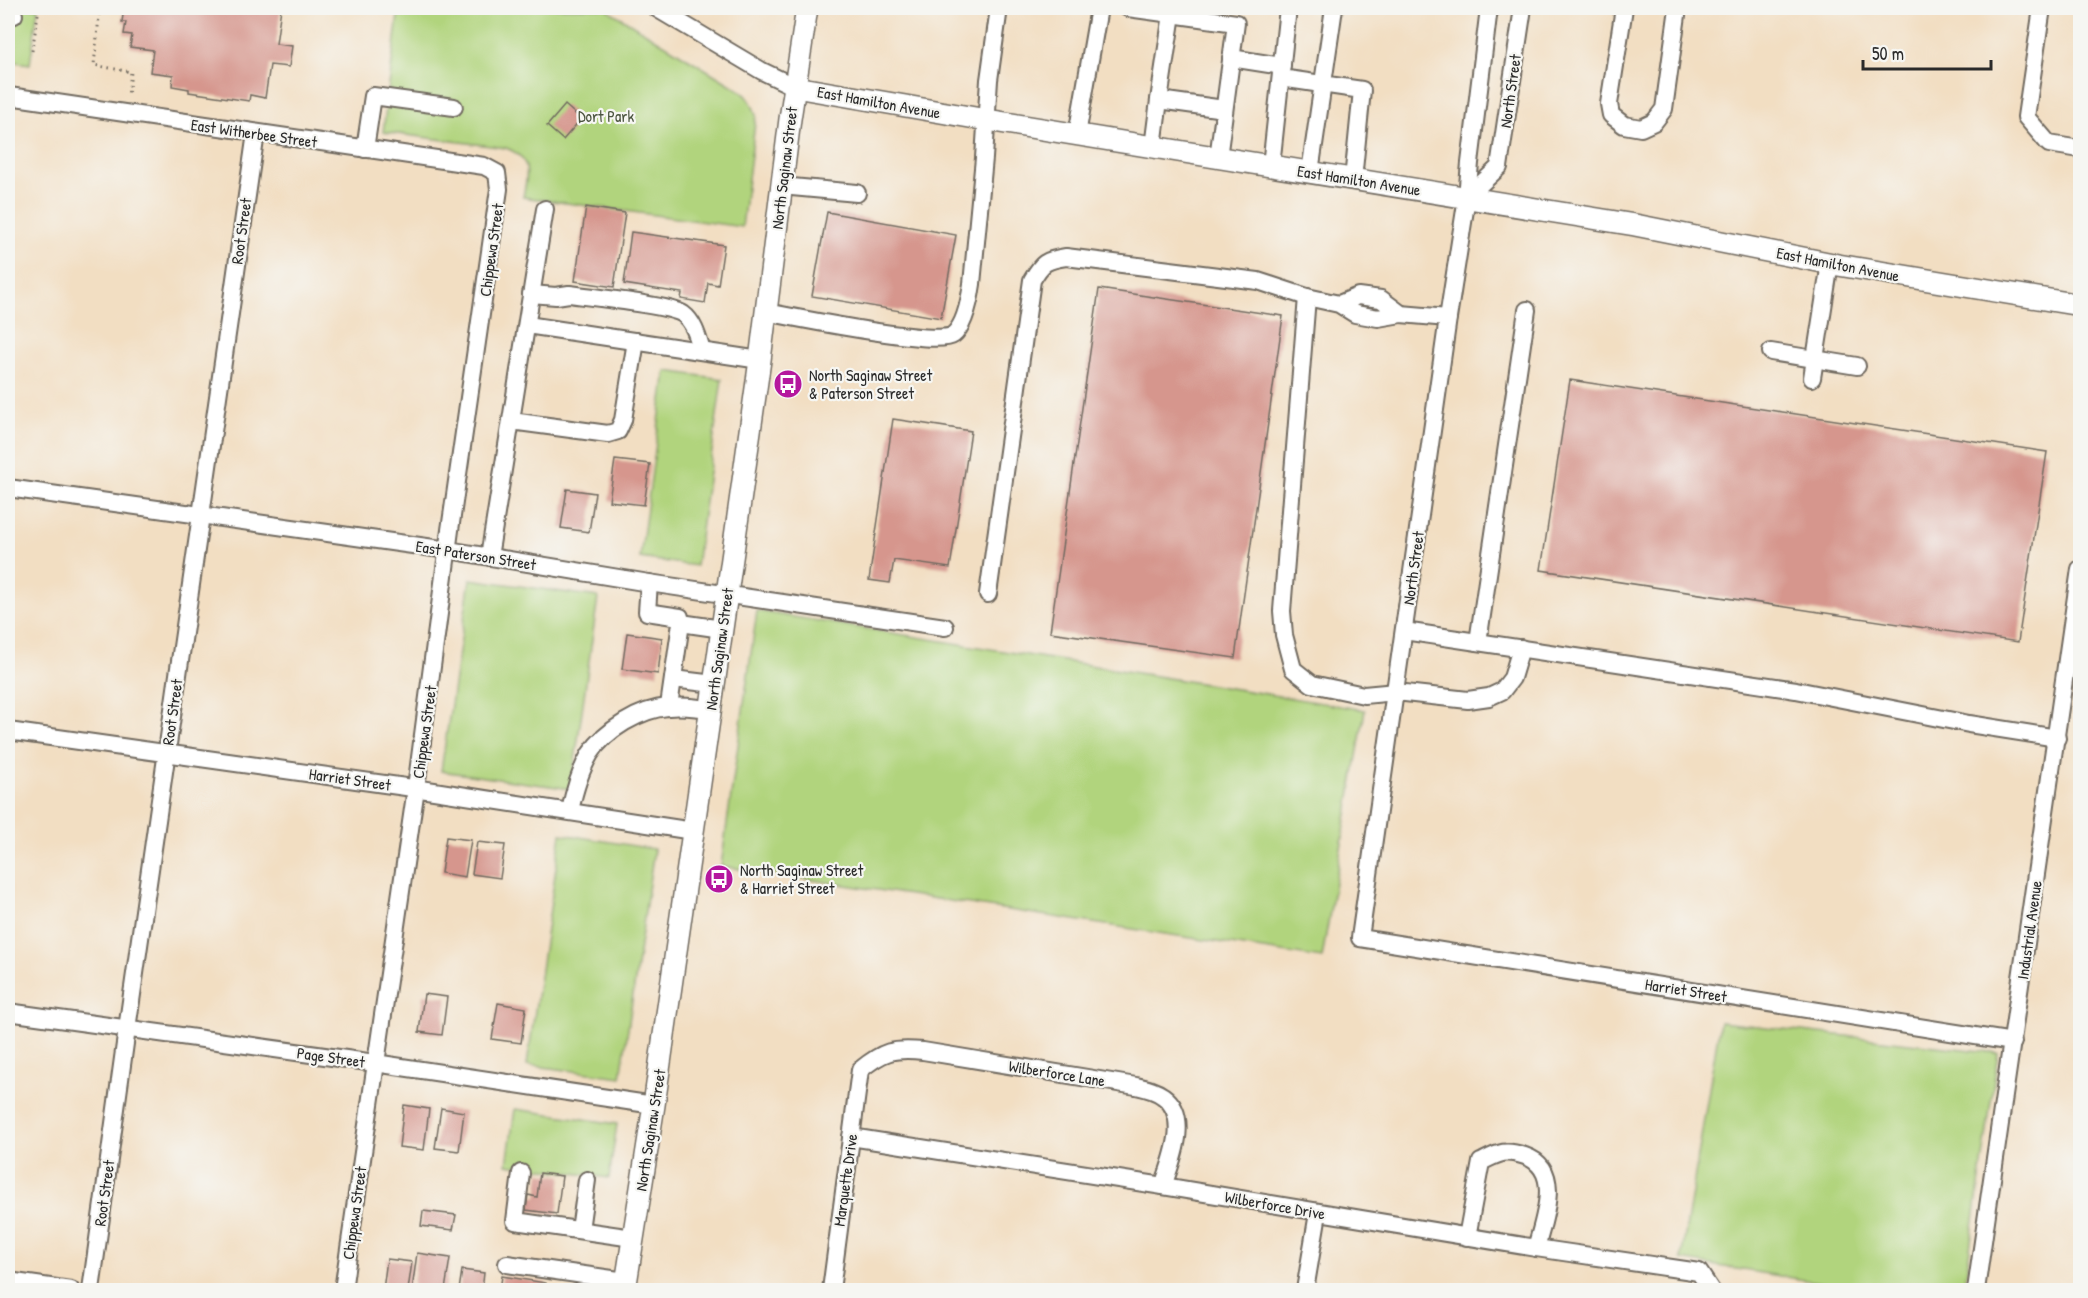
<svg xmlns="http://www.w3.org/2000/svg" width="2088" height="1298" font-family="'Patrick Hand',sans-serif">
<rect width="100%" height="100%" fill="#f6f6f2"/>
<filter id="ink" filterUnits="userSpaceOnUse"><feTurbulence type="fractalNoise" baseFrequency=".0167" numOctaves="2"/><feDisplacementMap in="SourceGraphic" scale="12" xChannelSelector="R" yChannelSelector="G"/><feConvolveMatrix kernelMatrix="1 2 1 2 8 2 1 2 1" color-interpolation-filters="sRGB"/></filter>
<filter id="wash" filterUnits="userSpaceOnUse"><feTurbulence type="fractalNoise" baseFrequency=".008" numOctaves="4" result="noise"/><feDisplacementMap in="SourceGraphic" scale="24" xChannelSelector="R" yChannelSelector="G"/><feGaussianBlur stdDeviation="1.35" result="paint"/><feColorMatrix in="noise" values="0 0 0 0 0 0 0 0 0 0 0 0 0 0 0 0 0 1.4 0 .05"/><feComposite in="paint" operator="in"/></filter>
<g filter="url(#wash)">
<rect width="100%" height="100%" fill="#f2dec2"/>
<g fill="#b1d47d" stroke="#6e8054" stroke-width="1.5">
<polygon points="8,8 38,8 30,64 8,61"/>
<path d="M399,8H605L738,89C749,96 752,103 756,115L742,227L523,197C528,174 532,158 506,148L383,132Z"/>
<polygon points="666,371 722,379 696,566 640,558"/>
<polygon points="470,579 598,597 571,789 441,771"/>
<polygon points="757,611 1365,710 1322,958 721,866"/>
<polygon points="561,834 654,849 621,1077 527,1065"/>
<polygon points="1720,1022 1998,1053 1964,1290 1867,1290 1681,1260"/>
<polygon points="515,1109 617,1124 609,1178 507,1164"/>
</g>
<g id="blocks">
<g fill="#d6968d">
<polygon points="124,8 281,8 276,44 292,46 289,67 270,65 265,98 250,95 249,101 189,92 189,89 172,86 173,75 150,72 153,50 130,47 132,35 124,34 126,22 122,22"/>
<polygon points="565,105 581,119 563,140 547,126"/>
<polygon points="586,207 625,213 614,287 575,281"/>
<polygon points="827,212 956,235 941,318 812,296"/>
<polygon points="631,232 724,245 718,285 708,283 705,303 681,299 682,293 624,284"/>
<polygon points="1099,289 1283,316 1235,658 1050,632"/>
<polygon points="1570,380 2047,452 2018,642 1541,570"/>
<polygon points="893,419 971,431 950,568 894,560 890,583 869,580"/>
<polygon points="615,460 650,464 644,505 609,501"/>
<polygon points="567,489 595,493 589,532 561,528"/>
<polygon points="627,633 662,638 658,674 622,669"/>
<polygon points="446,837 471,840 465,877 441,873"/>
<polygon points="477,842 505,845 500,878 472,874"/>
<polygon points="424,994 447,997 442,1035 419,1032"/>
<polygon points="498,1003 526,1008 521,1043 492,1039"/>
<polygon points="404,1105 429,1109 424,1150 399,1147"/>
<polygon points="441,1108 464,1112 459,1151 435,1148"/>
<polygon points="540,1173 562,1176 557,1214 526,1210 528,1195 537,1197"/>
<polygon points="423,1211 456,1215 453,1230 421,1226"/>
<polygon points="417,1253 450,1258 445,1290 412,1290"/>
<polygon points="387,1259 412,1262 408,1290 383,1290"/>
<polygon points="462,1270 484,1273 482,1290 459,1290"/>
<polygon points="502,1276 546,1283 545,1290 500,1290"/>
</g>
</g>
</g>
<g filter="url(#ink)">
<use href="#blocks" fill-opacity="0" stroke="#716a60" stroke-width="1.5"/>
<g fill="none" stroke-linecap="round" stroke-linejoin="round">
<g stroke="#716a60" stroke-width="20">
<g id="minor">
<polyline points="656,8 762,71 795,87"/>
<polyline points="1128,8 1236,23 1218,158"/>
<polyline points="1489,8 1470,163 1467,197 1448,318 1360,938 2013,1042"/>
<polyline points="1624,8 1609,104 1611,115 1624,125 1641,128 1654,122 1664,109 1678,8"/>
<polyline points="2042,8 2026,117 2049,144 2080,149"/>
<polyline points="8,14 14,15"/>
<polyline points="1172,14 1159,100 1224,109"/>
<polyline points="1231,58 1282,66"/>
<polyline points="1281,78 1362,90 1353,180"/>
<polyline points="9,96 484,166 497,173 499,189 450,530 416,788 343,1290"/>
<polyline points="1077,135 1099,8"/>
<polyline points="1153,147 1159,100"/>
<polyline points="365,149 373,96 454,107"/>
<polyline points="1271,166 1288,8"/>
<polyline points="1310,172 1334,8"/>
<polyline points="781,186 857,193"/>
<polyline points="1467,197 1499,167 1523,8"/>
<path d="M531,294L556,296L569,294C590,297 670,305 683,314C694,322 698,338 702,351"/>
<polyline points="1339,304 1358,296 1381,299 1401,314 1378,318 1355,314 1339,304 1307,297 1282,611 1284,635 1293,669 1312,684 1364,695 1396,692 1468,700 1489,697 1502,691 1512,678 1521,648"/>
<path d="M766,312C792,317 938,347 953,335C965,325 970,298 972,284L984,158L989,80L999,8"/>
<polyline points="1401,314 1448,318"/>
<polyline points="527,325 760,360"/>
<polyline points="1771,352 1857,366"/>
<polyline points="1812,378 1830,263"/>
<polyline points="511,421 608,434 618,431 623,420 636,341"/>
<polyline points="8,488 448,550 649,583 945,627"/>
<polyline points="489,557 545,209"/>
<polyline points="649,583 647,612 680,617 681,623 669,706"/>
<path d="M988,594L1032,280C1042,263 1045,260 1066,257L1258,281L1307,297"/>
<polyline points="681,623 722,629"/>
<polyline points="1404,631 1796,690 1969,724 2057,738"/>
<polyline points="1478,642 1527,310"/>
<polyline points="673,679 714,684"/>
<polyline points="8,731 434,791 693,831"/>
<path d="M570,811C574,792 580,771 590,754C605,730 641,709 668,707C682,705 697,708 711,709"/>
<polyline points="8,1012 375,1063 654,1105"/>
<polyline points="851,1137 1163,1186 1536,1248 1699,1272 1711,1290"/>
<polyline points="521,1173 515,1221 633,1238"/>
<polyline points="580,1230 587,1180"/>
<path d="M1467,1237L1481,1162C1499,1153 1504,1149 1525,1156C1564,1169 1543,1221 1536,1248"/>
<polyline points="507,1264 626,1281"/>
<polyline points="8,1281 71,1290"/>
<polyline points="91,1290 127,1029 256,133"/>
<path d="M831,1290L860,1070C883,1051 893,1048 923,1051L1136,1086C1145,1088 1155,1090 1163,1096C1191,1116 1172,1160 1163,1186"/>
<polyline points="1305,1290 1318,1213"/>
<polyline points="1976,1290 2080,569"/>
</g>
</g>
<g stroke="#716a60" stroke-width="24">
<g id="major">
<polyline points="795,87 987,120 1635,225 1838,265 2080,305"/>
<polyline points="625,1290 654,1105 727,594 760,360 790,119 807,8"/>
</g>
</g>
<g stroke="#716a60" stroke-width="3" stroke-dasharray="1.5 4.5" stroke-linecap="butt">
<polyline points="100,8 94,65 131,72 128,96"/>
<polyline points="32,51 39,8"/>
</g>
<use href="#minor" stroke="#fff" stroke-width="16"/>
<use href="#major" stroke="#fff" stroke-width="21"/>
</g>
</g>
<defs>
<g id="bus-disc" transform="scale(1.5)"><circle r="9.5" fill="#b5179e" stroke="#f6f6f2"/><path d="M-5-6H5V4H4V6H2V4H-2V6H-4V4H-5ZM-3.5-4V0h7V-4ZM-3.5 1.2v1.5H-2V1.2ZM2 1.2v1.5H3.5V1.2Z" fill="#fff"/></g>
</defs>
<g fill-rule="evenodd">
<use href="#bus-disc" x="788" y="384"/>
<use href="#bus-disc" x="719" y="879"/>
</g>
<g text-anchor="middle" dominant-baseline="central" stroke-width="4.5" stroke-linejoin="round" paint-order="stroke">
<g font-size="16" fill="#2b2b2b" stroke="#f6f6f2">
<text transform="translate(1510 91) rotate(-82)">North Street</text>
<text transform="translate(879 102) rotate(10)">East Hamilton Avenue</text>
<text transform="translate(254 133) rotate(8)">East Witherbee Street</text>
<text transform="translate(784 168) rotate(-83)">North Saginaw Street</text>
<text transform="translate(1359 180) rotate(9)">East Hamilton Avenue</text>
<text transform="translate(241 231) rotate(-82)">Root Street</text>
<text transform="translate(491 250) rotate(-82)">Chippewa Street</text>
<text transform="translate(1838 264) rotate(11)">East Hamilton Avenue</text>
<text transform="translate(476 555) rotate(9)">East Paterson Street</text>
<text transform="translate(1413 568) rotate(-82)">North Street</text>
<text transform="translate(719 649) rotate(-82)">North Saginaw Street</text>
<text transform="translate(172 712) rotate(-82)">Root Street</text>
<text transform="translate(424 732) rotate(-82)">Chippewa Street</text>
<text transform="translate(350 779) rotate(8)">Harriet Street</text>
<text transform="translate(2029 930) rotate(-82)">Industrial Avenue</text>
<text transform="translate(1686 990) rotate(9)">Harriet Street</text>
<text transform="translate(331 1057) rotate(8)">Page Street</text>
<text transform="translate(1057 1073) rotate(9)">Wilberforce Lane</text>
<text transform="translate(650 1130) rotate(-81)">North Saginaw Street</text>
<text transform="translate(845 1180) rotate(-82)">Marquette Drive</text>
<text transform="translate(104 1193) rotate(-82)">Root Street</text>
<text transform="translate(1275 1205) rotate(10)">Wilberforce Drive</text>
<text transform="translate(354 1213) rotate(-82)">Chippewa Street</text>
</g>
<g font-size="16" fill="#4c5540" stroke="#f6f6f2">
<text x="606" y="116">Dort Park</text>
</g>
<g font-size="16" fill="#2b2b2b" stroke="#f6f6f2" text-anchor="start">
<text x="809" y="375">North Saginaw Street<tspan x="809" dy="18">&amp; Paterson Street</tspan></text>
<text x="740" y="870">North Saginaw Street<tspan x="740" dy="18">&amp; Harriet Street</tspan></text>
</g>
</g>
<rect width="2088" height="1298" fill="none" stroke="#f6f6f2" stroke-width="30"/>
<path d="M1863 60v9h128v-9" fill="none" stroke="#2b2b2b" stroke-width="3"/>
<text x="1872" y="60" font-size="18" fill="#2b2b2b" stroke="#f6f6f2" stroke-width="4.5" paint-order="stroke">50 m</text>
</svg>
